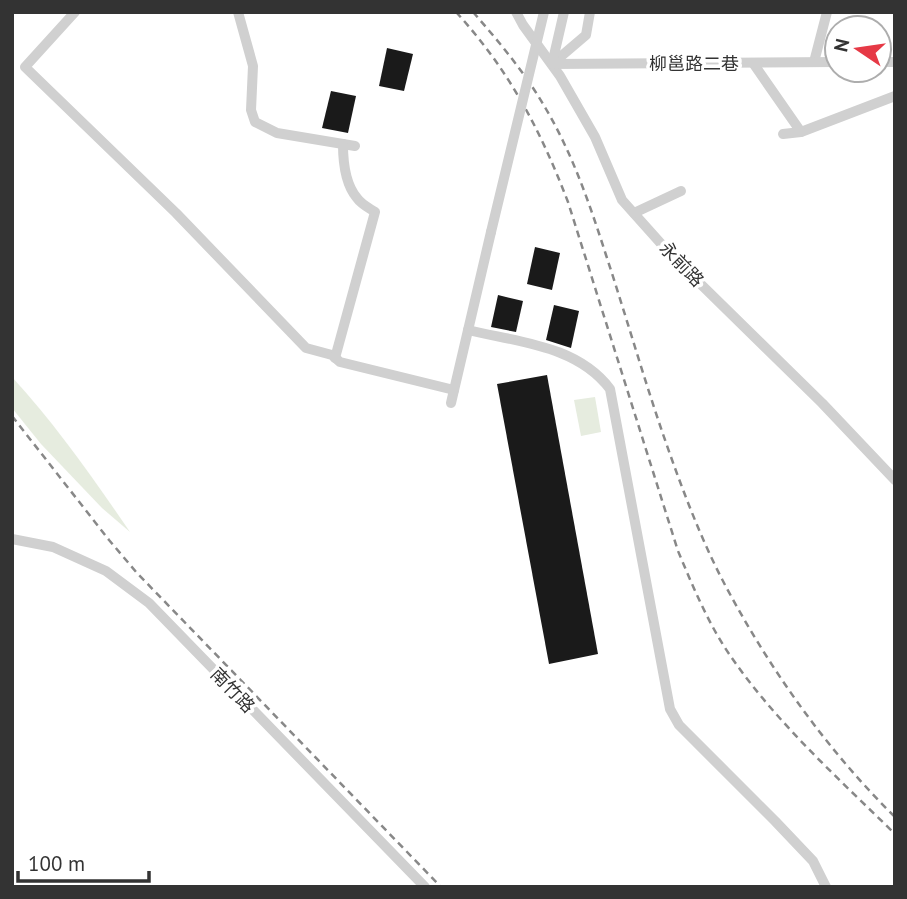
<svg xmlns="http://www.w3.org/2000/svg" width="907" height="899" font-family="'PT Sans','Noto Sans SC',sans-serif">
<rect width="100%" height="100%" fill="#fff"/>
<g fill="#e6ecdf">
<path d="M12,377C56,425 93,478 130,532L102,508L41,444L12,408Z"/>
<polygon points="595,397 601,432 581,436 574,400"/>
</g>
<g fill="#1a1a1a">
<polygon points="387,48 413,54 404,91 379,86"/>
<polygon points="331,91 356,96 348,133 322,128"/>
<polygon points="535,247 560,253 552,290 527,284"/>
<polygon points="498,295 523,301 516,332 491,327"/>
<polygon points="554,305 579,311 571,348 546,340"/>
<polygon points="547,375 598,654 549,664 497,384"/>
</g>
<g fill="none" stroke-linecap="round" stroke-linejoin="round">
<g stroke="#d0d0d0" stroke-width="10">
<polyline points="75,12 25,67 176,213 306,348 332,355 340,362 454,390"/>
<polyline points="238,12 253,66 251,110 255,122 277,133 355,146"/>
<polyline points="516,12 523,25 560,76 595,137 622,200 673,257 822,403 895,480"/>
<polyline points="814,62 827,12"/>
<polyline points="879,62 895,62"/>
<polyline points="753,63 801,132 895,96"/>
<polyline points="552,64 837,62"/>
<polyline points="552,64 586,35 590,12"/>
<polyline points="552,64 564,12"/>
<polyline points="783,134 801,132"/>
<polyline points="634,213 681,191"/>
<path d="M468,330C517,342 577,345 610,389L670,709L679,725L775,821L813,861L826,887"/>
<path d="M335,358L375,212C369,208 361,204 357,198C345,184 343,162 343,144"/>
<polyline points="451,403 491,232"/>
<polyline points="12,539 53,547 106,571 149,603 425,887"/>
</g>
<g stroke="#888" stroke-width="2.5" stroke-dasharray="7 5" stroke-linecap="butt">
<path d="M456,12C509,70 540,129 568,202L678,551C694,589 710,628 734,661C779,725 839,779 895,834"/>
<path d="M473,12C500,43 526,74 546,109C573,155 590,205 606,255C628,322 647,390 671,457C686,499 703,543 724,583C769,668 826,749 895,817"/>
<polyline points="12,416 109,540 137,573 441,887"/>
</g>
<polyline stroke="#d0d0d0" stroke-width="10" points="491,232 544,12"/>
</g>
<g text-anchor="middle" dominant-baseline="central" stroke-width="7" stroke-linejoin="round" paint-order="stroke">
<g font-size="18" fill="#333" stroke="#fff">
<text x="694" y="63">柳邕路二巷</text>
<text transform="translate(682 264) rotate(46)">永前路</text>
<text transform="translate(233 690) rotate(46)">南竹路</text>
</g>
</g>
<rect width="907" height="899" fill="none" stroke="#333333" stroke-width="28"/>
<g transform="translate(858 49) rotate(283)"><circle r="33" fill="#ffffff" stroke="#adadad" stroke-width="2"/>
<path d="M0-5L12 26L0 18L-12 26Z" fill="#e63946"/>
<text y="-10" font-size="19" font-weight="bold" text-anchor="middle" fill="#333333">N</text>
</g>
<path d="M18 871v10h131v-10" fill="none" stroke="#333333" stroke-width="3.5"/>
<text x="28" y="871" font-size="21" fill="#333333" stroke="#ffffff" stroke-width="5" paint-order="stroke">100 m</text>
</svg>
